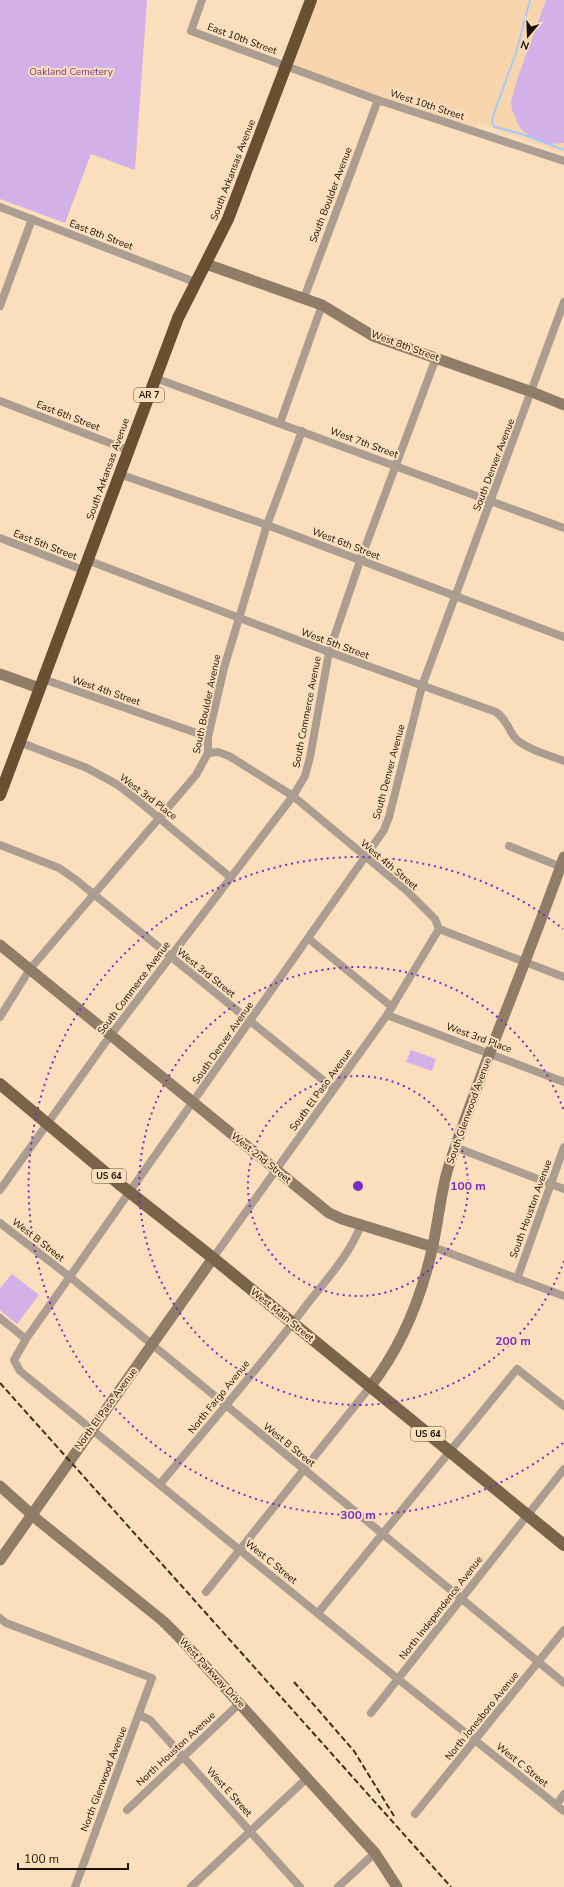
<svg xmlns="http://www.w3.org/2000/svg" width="564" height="1887" font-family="'Nunito Sans',sans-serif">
<rect width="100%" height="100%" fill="#fbdebc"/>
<polygon fill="#f8d5ad" points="318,0 564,0 564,153 478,123 477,128 379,96 293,65"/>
<g fill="#d1b1e7">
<polygon points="0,0 147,0 135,170 91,154 65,223 0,199"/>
<polygon points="546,0 564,0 564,143 551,144 540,142 527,134 520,128 512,110 511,101 518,77"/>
<polygon points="411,1050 436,1059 432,1071 406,1062"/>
<polygon points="12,1274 39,1295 17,1324 0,1310 0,1288"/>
</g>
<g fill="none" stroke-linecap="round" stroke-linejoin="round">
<polyline stroke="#a3cbf8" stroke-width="2" points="530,0 516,53 493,116 492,124 495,127 522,134 564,150"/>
<g stroke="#ab9e90" stroke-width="8">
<polyline points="202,0 191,31 378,100 564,161"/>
<polyline points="0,207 195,282"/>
<polyline points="304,298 378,100"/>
<polyline points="564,302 422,686 389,817 384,830 26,1339 14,1360 20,1371 398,1679 564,1811"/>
<polyline points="0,306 32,219"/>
<polyline points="155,378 564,528"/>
<polyline points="0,401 128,450"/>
<polyline points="280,423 322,305"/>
<polyline points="119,474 267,525 564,637"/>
<polyline points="0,538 83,570"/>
<path d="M87,560L329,652L496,712C509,722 508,731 517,740C529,750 549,755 564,761"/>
<polyline points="43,679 208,737"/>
<polyline points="19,742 87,768 118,785 136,799 230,877"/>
<polyline points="208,753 218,752 229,756 293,796 407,891 435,919 439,929 564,977"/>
<polyline points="0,845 59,868 75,879 334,1089"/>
<polyline points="509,846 564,868"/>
<polyline points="309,939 392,1007"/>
<polyline points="387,1015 564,1082"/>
<polyline points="0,1017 30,969 196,775 208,753 208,737 224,668 267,525 302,431"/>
<polyline points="455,1147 564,1189"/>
<polyline points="0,1190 110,1036 293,796 305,776 310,757 329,652 360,561 436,358"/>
<polyline points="0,1223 70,1277 564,1683"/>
<polyline points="433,1247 564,1296"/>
<polyline points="213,1258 387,1015 439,929"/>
<polyline points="517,1279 564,1147"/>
<polyline points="0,1318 26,1339"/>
<path d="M160,1484C209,1425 259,1368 305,1307C325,1281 349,1256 361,1225"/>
<polyline points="206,1592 370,1387"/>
<polyline points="318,1613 517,1369 564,1406"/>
<polyline points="0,1618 6,1623 152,1678 75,1887"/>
<polyline points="371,1713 564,1469"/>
<polyline points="139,1715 150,1720 300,1887"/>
<polyline points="556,1805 564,1794"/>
<polyline points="127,1810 240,1703"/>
<polyline points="415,1814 564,1630"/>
<polyline points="191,1887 307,1778"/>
<polyline points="338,1887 375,1853"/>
</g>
<g stroke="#8f7d68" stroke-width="11">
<polyline points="206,264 322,305 373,336 532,392 564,405"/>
<polyline points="0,674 39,688"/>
<polyline points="0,945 329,1213 342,1219 433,1247"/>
<path d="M370,1387C402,1346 422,1296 433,1245C439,1218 441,1188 450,1162C485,1059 528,959 564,857"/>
<polyline points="0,1486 39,1521 163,1621 178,1636 375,1853 397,1887"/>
<polyline points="0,1560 213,1258"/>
</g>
<polyline stroke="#7a654b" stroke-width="12" points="0,1084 118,1183 213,1258 564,1545"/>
<polyline stroke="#695032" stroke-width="12" points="0,795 178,318 228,219 311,0"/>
<g stroke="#3e3122" stroke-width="2" stroke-dasharray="6 3" stroke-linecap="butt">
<polyline points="0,1383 451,1887"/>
<polyline points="294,1682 354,1751 394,1816"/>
</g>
</g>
<g fill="none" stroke="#7b2cbf" stroke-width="2" stroke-dasharray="2 4">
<circle cx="358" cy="1186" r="110"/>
<path d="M564 1261A219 219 0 1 1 564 1111"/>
<path d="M563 1443A329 329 0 1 1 563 929"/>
</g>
<g text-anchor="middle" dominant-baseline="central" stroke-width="4" stroke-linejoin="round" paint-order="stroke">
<g fill="#fbdebc" stroke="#5e4e3c" stroke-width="1">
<rect x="134" y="388" width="30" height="14" rx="3"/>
<rect x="92" y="1169" width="34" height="14" rx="3"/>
<rect x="411" y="1427" width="34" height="14" rx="3"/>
</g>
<g font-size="9" font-weight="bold" fill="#1a1005">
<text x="149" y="395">AR 7</text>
<text x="109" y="1176">US 64</text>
<text x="428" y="1434">US 64</text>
</g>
<g font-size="10" fill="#1a1005" stroke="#fbdebc">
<text transform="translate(242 39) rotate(20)">East 10th Street</text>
<text transform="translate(427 105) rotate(18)">West 10th Street</text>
<text transform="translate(233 170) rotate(-69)">South Arkansas Avenue</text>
<text transform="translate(331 195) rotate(-69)">South Boulder Avenue</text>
<text transform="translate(101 235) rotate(21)">East 8th Street</text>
<text transform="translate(405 346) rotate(20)">West 8th Street</text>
<text transform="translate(68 416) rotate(21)">East 6th Street</text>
<text transform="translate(364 443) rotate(20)">West 7th Street</text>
<text transform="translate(494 465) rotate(-69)">South Denver Avenue</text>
<text transform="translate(108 469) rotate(-70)">South Arkansas Avenue</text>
<text transform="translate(346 544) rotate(21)">West 6th Street</text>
<text transform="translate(45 545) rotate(21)">East 5th Street</text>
<text transform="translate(335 644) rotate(20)">West 5th Street</text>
<text transform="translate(106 691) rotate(19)">West 4th Street</text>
<text transform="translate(207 704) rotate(-78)">South Boulder Avenue</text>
<text transform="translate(307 712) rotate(-79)">South Commerce Avenue</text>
<text transform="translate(389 772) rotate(-75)">South Denver Avenue</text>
<text transform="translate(148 797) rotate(37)">West 3rd Place</text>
<text transform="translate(389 865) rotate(40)">West 4th Street</text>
<text transform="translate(206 973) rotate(39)">West 3rd Street</text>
<text transform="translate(134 988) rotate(-53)">South Commerce Avenue</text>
<text transform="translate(479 1038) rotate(20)">West 3rd Place</text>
<text transform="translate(223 1043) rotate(-55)">South Denver Avenue</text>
<text transform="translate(321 1090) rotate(-54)">South El Paso Avenue</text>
<text transform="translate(469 1111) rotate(-70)">South Glenwood Avenue</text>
<text transform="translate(261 1158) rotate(39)">West 2nd Street</text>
<text transform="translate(531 1209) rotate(-70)">South Houston Avenue</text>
<text transform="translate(38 1240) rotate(38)">West B Street</text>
<text transform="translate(282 1315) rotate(39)">West Main Street</text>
<text transform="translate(219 1397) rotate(-51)">North Fargo Avenue</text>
<text transform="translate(106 1409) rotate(-54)">North El Paso Avenue</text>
<text transform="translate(289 1445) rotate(39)">West B Street</text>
<text transform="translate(271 1562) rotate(39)">West C Street</text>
<text transform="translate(441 1608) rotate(-52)">North Independence Avenue</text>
<text transform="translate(212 1673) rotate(47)">West Parkway Drive</text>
<text transform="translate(482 1716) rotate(-51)">North Jonesboro Avenue</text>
<text transform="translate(176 1749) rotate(-43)">North Houston Avenue</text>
<text transform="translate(522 1765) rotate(39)">West C Street</text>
<text transform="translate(104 1779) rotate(-69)">North Glenwood Avenue</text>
<text transform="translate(229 1792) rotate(48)">West E Street</text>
</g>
<g font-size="10" fill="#6c3d87" stroke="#fbdebc">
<text x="71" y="72">Oakland Cemetery</text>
</g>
</g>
<circle cx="358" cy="1186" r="6" fill="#7b2cbf" stroke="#fbdebc" stroke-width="2"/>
<g font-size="12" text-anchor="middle" font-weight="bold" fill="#7b2cbf" stroke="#fbdebc" stroke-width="4" stroke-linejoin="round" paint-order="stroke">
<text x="468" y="1190">100 m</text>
<text x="513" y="1345">200 m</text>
<text x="358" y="1519">300 m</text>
</g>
<g transform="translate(528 36) rotate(199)" stroke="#fbdebc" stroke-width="3" paint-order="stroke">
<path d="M0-3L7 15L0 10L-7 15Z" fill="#1a1005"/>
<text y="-6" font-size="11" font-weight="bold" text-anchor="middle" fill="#1a1005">N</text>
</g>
<path d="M18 1863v6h110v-6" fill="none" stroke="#1a1005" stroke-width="2"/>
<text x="24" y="1863" font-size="12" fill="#1a1005" stroke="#fbdebc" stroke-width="3" paint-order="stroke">100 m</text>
</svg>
